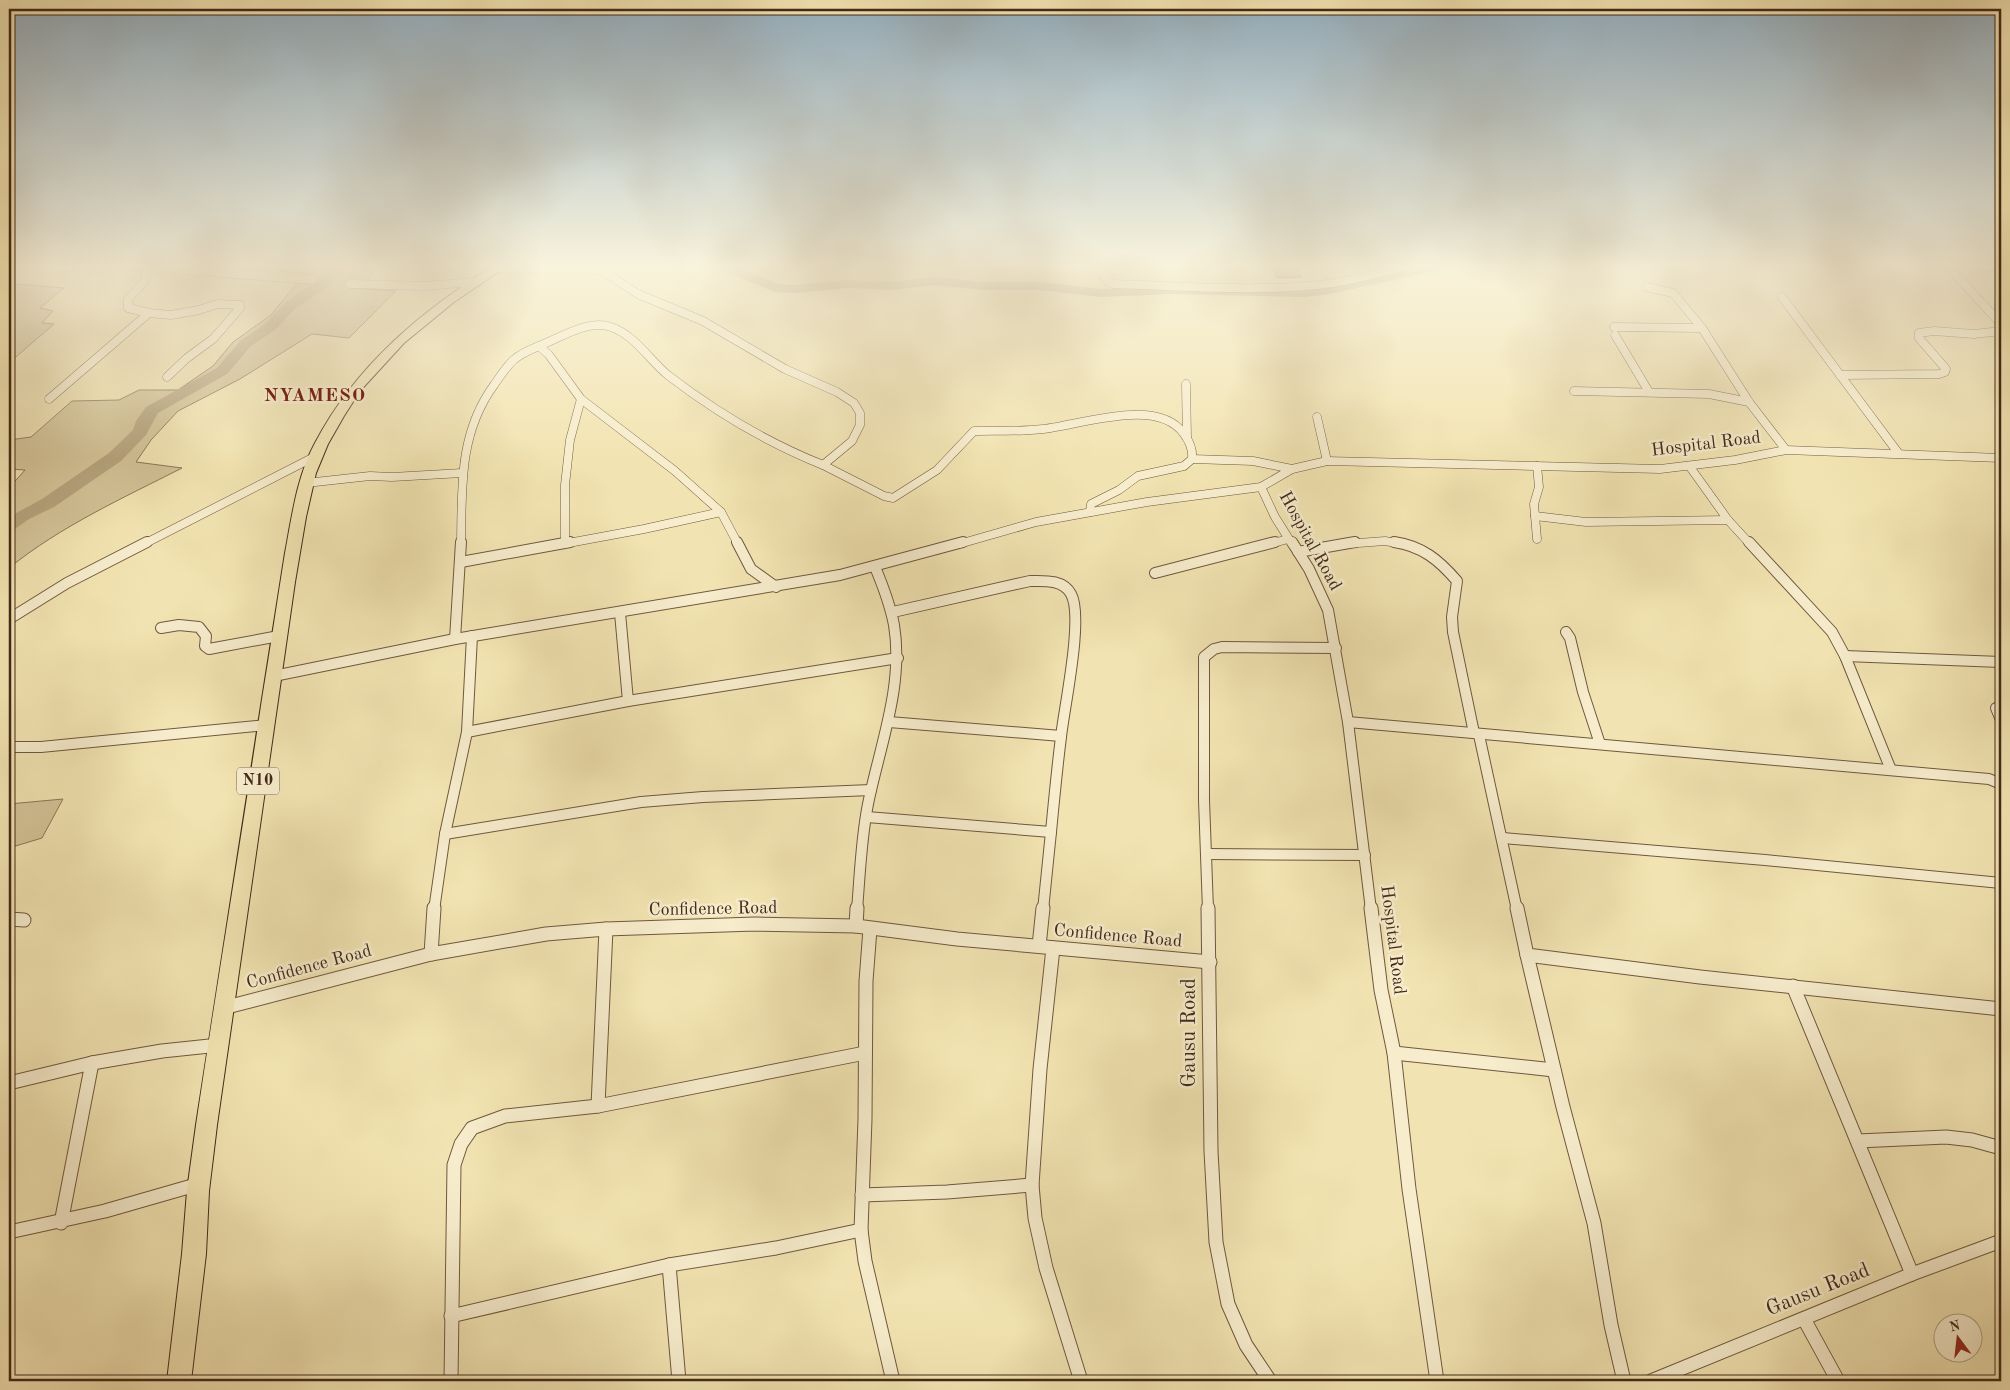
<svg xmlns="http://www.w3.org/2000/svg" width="2010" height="1390" font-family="'Old Standard TT',serif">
<rect width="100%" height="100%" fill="#f2e4b2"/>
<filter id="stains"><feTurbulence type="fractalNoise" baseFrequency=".004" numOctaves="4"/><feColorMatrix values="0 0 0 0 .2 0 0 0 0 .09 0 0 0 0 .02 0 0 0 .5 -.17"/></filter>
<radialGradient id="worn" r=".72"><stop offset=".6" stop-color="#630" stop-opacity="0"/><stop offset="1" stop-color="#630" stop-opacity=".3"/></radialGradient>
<g fill="#d4c498" stroke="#8c7658">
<path d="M181,264H378L363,289L396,291L349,338L312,334L240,379L178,411L151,440L136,462L182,468C123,498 61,526 9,568V488L25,470L9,469V440L31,437L72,401L119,400L139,390H178L213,366L233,342L271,315L305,273Z"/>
<polygon points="15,284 64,288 40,308 53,311 42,323 54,324 9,363 9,298"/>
<polygon points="63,799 42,838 9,848 9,804"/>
</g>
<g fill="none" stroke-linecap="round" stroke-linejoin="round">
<g fill="#b6a47e" fill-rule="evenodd">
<polygon points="323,264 337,264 334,272 335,277 330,285 296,308 275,330 251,346 227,374 158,413 146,435 121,461 54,507 29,519 15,529 9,531 9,517 42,499 109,453 133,430 136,421 146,407 217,368 241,340 265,324 286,302 320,279"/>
<polygon points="712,264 732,264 778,284 794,285 850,280 890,282 934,277 983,282 1040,282 1101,289 1171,286 1305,289 1330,286 1429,264 1455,264 1448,268 1330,294 1305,297 1171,294 1101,297 1040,290 983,290 934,285 890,290 850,288 794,293 775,292 714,267"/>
</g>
</g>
<polygon fill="#9e8a69" stroke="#432919" points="1271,264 1295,264 1301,277 1277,278"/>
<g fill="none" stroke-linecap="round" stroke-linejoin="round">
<g stroke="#6f583f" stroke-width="9">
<g id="minor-far2">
<polyline points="9,264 113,270"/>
<polyline points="105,264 312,280"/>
<path d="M1098,264L1106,280L1113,284C1178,286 1244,291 1309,286C1345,283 1380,273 1414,264"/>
<polyline points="1946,264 2001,324"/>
<path d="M499,268H574L603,271L638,294L703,321L785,369L837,392L854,403L860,413V425L852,441L823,465C768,443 716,412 669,376C650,361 635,335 611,327C588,319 560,338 539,346"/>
<polyline points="147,273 144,282 128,299 128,308 149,313 171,315 199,310 217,304 240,305 240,308 213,339 187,358 167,377"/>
<polyline points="350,284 423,286 475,282"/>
<polyline points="1647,287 1673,293 1702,328 1749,402 1786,450"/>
<polyline points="1782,297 1899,454"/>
<polyline points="1614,327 1702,328"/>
<polyline points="1615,335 1649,392"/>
<polyline points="1840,375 1939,374 1945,372 1946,369 1919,338 1919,333 1934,331 1974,334 2001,331"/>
<polyline points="1186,384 1187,438"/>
<polyline points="1574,391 1709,394 1749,402"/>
<polyline points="49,399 149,313"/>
<polyline points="1317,417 1327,461"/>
<polyline points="1192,459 1253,461 1292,469"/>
<path d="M823,465L884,496L893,498L937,470L974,431C997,430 1020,432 1043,429C1081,425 1158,396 1184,434C1190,442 1193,450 1192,459L1184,466L1138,476L1119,490L1091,504L1090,512"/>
<polyline points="1537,466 1539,487 1534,504 1537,539"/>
<polyline points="1690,467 1728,520 1750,544"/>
<polyline points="306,483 370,476 392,477 462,473"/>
<polyline points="1261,487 1275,517 1292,544"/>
<polyline points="1535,516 1586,522 1728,520"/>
<polyline points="565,543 565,485 570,440 581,399"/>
<polyline points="144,544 316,456"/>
<path d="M461,544C462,486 459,433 494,385C510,362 512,357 539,346L549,355L581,399L675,471L721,512"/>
<polyline points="563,544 644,529 721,512 738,544"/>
<polyline points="959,544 1036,522 1147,502 1261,487 1292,469 1327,461 1660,469 1735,460 1786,450 2001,458"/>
<polyline points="1270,544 1288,539"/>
<polyline points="1345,544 1385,541 1402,544"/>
</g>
</g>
<g stroke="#6f583f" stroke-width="12">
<g id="minor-far1">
<polyline points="737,542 751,569 776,587"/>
<polyline points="1292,542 1309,569 1328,610 1348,722 1371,910"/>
<path d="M1394,542C1422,546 1439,560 1457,581L1452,617L1453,632L1474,733"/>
<polyline points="1749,542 1832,632 1845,656 1891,770"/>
<polyline points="1298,552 1355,542"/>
<polyline points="461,562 570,542"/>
<polyline points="1155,573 1275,542"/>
<polyline points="620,613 628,701"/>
<polyline points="9,619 67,583 147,542"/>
<polyline points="161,628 179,625 199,627 206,636 205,646 209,649 279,636"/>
<polyline points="1566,632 1570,638 1583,692 1600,744"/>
<polyline points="455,639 461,542"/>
<polyline points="1845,656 2001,662"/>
<polyline points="274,676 455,639 840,575 963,542"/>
<polyline points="1996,708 2001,720"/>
<polyline points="889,722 1061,736"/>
<polyline points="1348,722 1989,779 2001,784"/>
<polyline points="467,732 628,701 898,658"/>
<polyline points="1479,735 1517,910"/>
<polyline points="9,747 41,747 266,725"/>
<path d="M867,817L1051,832C1054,800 1057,769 1061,737C1064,708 1084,617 1071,594C1063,579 1044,581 1030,581L893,612"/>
<polyline points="445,834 641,802 703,797 871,790"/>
<polyline points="1503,838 1765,860 2001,883"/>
<polyline points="1207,854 1365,855"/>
<polyline points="434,910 445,834 467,732 472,636"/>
<path d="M857,910C860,874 861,839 868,804C880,745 904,685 894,625C890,604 883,586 875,567"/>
<polyline points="1043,910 1051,832"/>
<polyline points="1208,910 1204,800 1204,657 1214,649 1222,647 1336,648"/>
</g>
</g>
<g stroke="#6f583f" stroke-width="15">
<g id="minor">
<polyline points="1208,908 1211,1151 1216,1242 1228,1304 1246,1345 1270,1381"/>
<polyline points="1371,908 1381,990 1394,1053 1409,1189 1437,1381"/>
<polyline points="1517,908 1527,955 1700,977 2001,1009"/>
<polyline points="9,919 24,920"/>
<polyline points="856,926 857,908"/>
<polyline points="870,929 866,981 865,1119 861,1230 865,1261 893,1381"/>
<polyline points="1039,946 1043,908"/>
<polyline points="1053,948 1040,1069 1032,1185 1035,1218 1046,1268 1081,1381"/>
<polyline points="431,954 434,908"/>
<polyline points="1527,955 1563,1107 1594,1223 1611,1325 1624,1381"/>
<polyline points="1793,986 1912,1274"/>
<polyline points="223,1008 431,954 546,934 606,929 755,924 856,926 957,939 1210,962"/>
<polyline points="1394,1053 1554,1070"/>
<polyline points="9,1083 92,1063 162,1051 219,1045"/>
<polyline points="598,1106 606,929"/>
<polyline points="1858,1141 1946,1137 1972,1140 2001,1148"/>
<polyline points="862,1195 947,1192 1032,1185"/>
<polyline points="61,1223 92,1063"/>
<polyline points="9,1232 105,1211 199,1184"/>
<polyline points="669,1265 679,1381"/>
<polyline points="451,1316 669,1265 776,1248 861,1230"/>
<polyline points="1804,1319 1838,1381"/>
<polyline points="451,1381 454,1165 461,1144 472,1128 505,1116 598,1106 865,1053"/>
<polyline points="1651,1381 1912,1274 2001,1241"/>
</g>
</g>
<g stroke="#432919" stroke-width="2">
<g id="primary">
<path d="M497,264H510L454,302L404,343L360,391L344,416L328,444L316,473L306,517L295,582L217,1125L209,1191L206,1254L191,1381H167L182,1254L187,1191L196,1125C217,983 241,841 262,699C270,651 277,602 285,553C292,516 297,476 315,443C356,365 423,309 497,264Z"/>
<polygon points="1956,264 2001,266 2001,272 1961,267"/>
</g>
</g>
<use href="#minor-far2" stroke="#f7edcd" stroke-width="8"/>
<use href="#minor-far1" stroke="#f7edcd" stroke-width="10"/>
<use href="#minor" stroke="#f7edcd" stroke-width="13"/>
<use href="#primary" fill="#f2e4b2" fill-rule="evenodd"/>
</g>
<linearGradient id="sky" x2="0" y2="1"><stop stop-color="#94aebe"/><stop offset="0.58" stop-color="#f9f3dc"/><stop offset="1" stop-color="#f9f3dc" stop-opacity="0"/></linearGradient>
<rect width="2010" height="459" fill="url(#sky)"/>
<g text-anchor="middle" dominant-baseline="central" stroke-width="5" stroke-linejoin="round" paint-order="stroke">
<rect fill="#f7edcd" stroke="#79644f" stroke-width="1" x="237" y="767.5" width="42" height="27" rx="4"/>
<g font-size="16" font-weight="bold" fill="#432919">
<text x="258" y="781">N10</text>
</g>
<g font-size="18" fill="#432919" stroke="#f7edcd">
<text transform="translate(1706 444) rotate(-7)">Hospital Road</text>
<text transform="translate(1310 541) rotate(61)">Hospital Road</text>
<text transform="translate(713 909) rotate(-1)">Confidence Road</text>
<text transform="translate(1118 936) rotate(5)">Confidence Road</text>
<text transform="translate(1393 940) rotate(83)">Hospital Road</text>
<text transform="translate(309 967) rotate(-15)">Confidence Road</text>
</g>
<g font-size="19" font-weight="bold" letter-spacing="1" fill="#7a1f14" stroke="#f7edcd">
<text x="315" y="396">NYAMESO</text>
</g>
<g font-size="21" fill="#432919" stroke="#f7edcd">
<text transform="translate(1189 1033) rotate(-90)">Gausu Road</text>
<text transform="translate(1818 1290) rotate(-22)">Gausu Road</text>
</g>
</g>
<rect width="2010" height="1390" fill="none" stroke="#f2e4b2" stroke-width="30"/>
<rect x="10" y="10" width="1990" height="1370" fill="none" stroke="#432919" stroke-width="2.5"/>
<rect x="15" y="15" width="1980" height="1360" fill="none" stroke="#432919"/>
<g transform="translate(1958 1338) rotate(345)"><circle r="24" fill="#f7edcd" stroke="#af9f85"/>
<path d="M0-4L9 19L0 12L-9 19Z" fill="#8f2418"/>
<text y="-8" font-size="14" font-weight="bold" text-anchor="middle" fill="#432919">N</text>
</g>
<rect width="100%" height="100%" filter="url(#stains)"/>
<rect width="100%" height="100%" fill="url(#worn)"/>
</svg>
